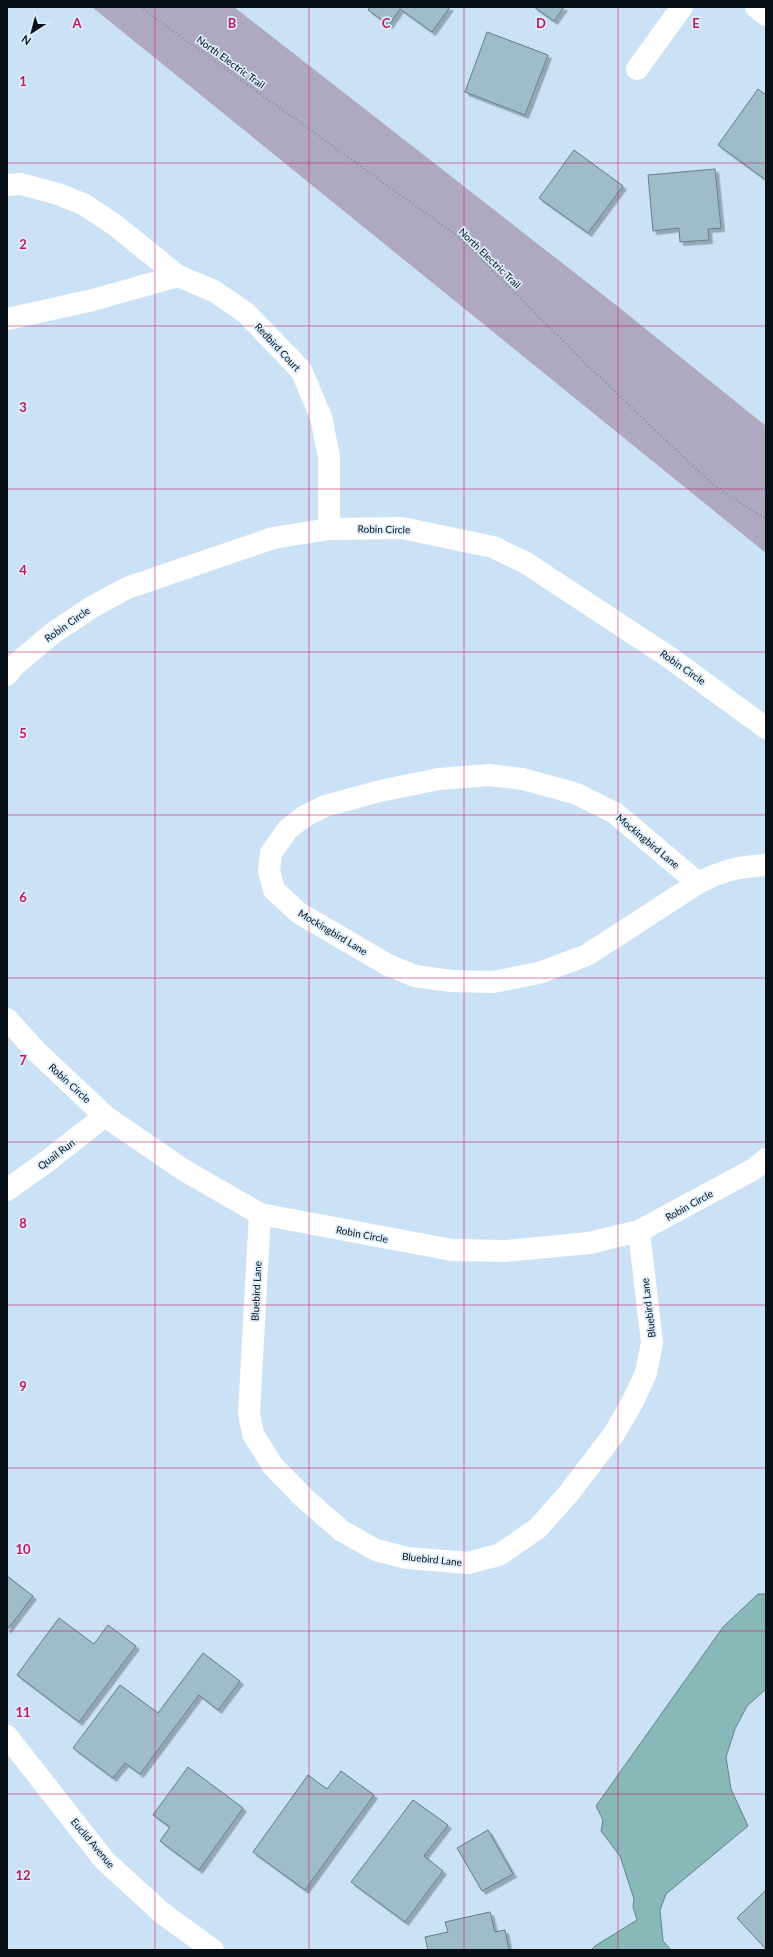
<svg xmlns="http://www.w3.org/2000/svg" width="773" height="1957" font-family="Lato,sans-serif">
<defs>
<filter id="shadow"><feDropShadow dx="3.5" dy="3.5" stdDeviation="0" flood-color="#0004"/></filter>
</defs>
<rect width="100%" height="100%" fill="#cbe1f6"/>
<polygon fill="#aea9bf" points="92,7 234,7 616,305 766,426 766,553"/>
<polygon fill="#88b8b8" stroke="#618587" points="758,1594 766,1594 766,1689 747,1706 735,1729 726,1757 731,1789 748,1826 666,1894 660,1910 663,1941 671,1950 591,1950 595,1946 637,1920 633,1907 634,1899 620,1856 601,1831 603,1820 596,1806 723,1627"/>
<g fill="#9ebdc8" stroke="#617e89" filter="url(#shadow)">
<polygon points="370,7 450,7 432,32 400,9 389,25 368,10"/>
<polygon points="534,7 564,7 554,21"/>
<polygon points="487,32 548,55 525,115 465,92"/>
<polygon points="758,89 766,95 766,180 718,145"/>
<polygon points="574,150 623,186 588,233 539,198"/>
<polygon points="715,169 721,228 708,229 709,240 680,242 679,228 653,231 648,175"/>
<polygon points="7,1576 33,1596 7,1630"/>
<polygon points="59,1618 94,1644 108,1625 136,1646 79,1722 17,1675"/>
<polygon points="203,1653 240,1681 218,1710 199,1695 140,1774 125,1763 113,1778 73,1748 120,1685 158,1713"/>
<polygon points="188,1767 243,1808 199,1870 160,1841 170,1827 153,1815"/>
<polygon points="341,1771 374,1795 305,1890 253,1852 308,1775 327,1789"/>
<polygon points="413,1800 448,1825 424,1856 443,1871 405,1922 351,1882"/>
<polygon points="488,1830 513,1874 482,1891 457,1848"/>
<polygon points="766,1890 766,1949 737,1918"/>
<polygon points="490,1912 495,1932 505,1930 509,1950 428,1950 425,1937 448,1932 445,1922"/>
</g>
<g fill="none" stroke-linecap="round" stroke-linejoin="round">
<polyline stroke="#8293a3" stroke-width="2.5" stroke-dasharray="1 3" stroke-linecap="butt" points="140,7 460,238 587,365 712,484 766,519"/>
<g stroke="#fff" stroke-width="22">
<polyline points="756,7 766,15"/>
<polyline points="637,69 682,7"/>
<polyline points="7,185 21,184 58,194 83,204 115,225 178,276 93,300 7,319"/>
<polyline points="178,276 214,291 246,313 301,370 321,417 329,457 329,529"/>
<polyline points="7,675 15,665 53,633 92,607 127,588 273,538 329,529 402,528 493,547 526,563 669,657 766,728"/>
<polygon points="489,775 523,779 577,794 615,813 698,883 587,955 539,973 493,982 451,981 415,976 388,965 299,913 274,890 269,871 271,853 288,829 305,816 325,806 380,791 439,779"/>
<path d="M698,883C723,870 738,867 766,865"/>
<polyline points="7,1019 37,1052 105,1116 182,1169 260,1214 452,1250 506,1251 589,1243 639,1231 754,1169 766,1159"/>
<polyline points="7,1190 46,1162 105,1116"/>
<polyline points="260,1214 249,1413 253,1434 273,1466 304,1498 342,1531 376,1550 407,1558 468,1563 499,1555 538,1528 569,1493 614,1434 633,1401 646,1373 652,1343 639,1231"/>
<polyline points="7,1736 104,1860 162,1913 213,1950"/>
</g>
</g>
<path fill="none" stroke="#c2185b" stroke-width="1" stroke-opacity="0.55" d="M155,7V1950M309,7V1950M464,7V1950M618,7V1950M7,163H766M7,326H766M7,489H766M7,652H766M7,815H766M7,978H766M7,1142H766M7,1305H766M7,1468H766M7,1631H766M7,1794H766"/>
<g text-anchor="middle" dominant-baseline="central" stroke-width="3.5" stroke-linejoin="round" paint-order="stroke">
<g font-size="10" fill="#070e15" stroke="#dceefe">
<text transform="translate(231 62) rotate(36)">North Electric Trail</text>
<text transform="translate(490 258) rotate(44)">North Electric Trail</text>
<text transform="translate(278 347) rotate(47)">Redbird Court</text>
<text transform="translate(384 529) rotate(1)">Robin Circle</text>
<text transform="translate(67 624) rotate(-35)">Robin Circle</text>
<text transform="translate(683 667) rotate(35)">Robin Circle</text>
<text transform="translate(648 841) rotate(40)">Mockingbird Lane</text>
<text transform="translate(333 932) rotate(31)">Mockingbird Lane</text>
<text transform="translate(70 1083) rotate(43)">Robin Circle</text>
<text transform="translate(56 1154) rotate(-37)">Quail Run</text>
<text transform="translate(689 1205) rotate(-29)">Robin Circle</text>
<text transform="translate(362 1234) rotate(11)">Robin Circle</text>
<text transform="translate(256 1291) rotate(-87)">Bluebird Lane</text>
<text transform="translate(648 1308) rotate(-97)">Bluebird Lane</text>
<text transform="translate(432 1559) rotate(6)">Bluebird Lane</text>
<text transform="translate(93 1843) rotate(50)">Euclid Avenue</text>
</g>
</g>
<g font-size="13" text-anchor="middle" font-weight="bold" fill="#c2185b" stroke="#dceefe" stroke-width="3.5" stroke-linejoin="round" paint-order="stroke">
<text x="77" y="28">A</text>
<text x="232" y="28">B</text>
<text x="386" y="28">C</text>
<text x="541" y="28">D</text>
<text x="696" y="28">E</text>
<text x="23" y="86">1</text>
<text x="23" y="249">2</text>
<text x="23" y="412">3</text>
<text x="23" y="575">4</text>
<text x="23" y="738">5</text>
<text x="23" y="902">6</text>
<text x="23" y="1065">7</text>
<text x="23" y="1228">8</text>
<text x="23" y="1391">9</text>
<text x="23" y="1554">10</text>
<text x="23" y="1717">11</text>
<text x="23" y="1880">12</text>
</g>
<rect width="773" height="1957" fill="none" stroke="#070e15" stroke-width="16"/>
<g transform="translate(32 32) rotate(216)" stroke="#dceefe" stroke-width="3" paint-order="stroke">
<path d="M0-3L7 15L0 10L-7 15Z" fill="#070e15"/>
<text y="-6" font-size="11" font-weight="bold" text-anchor="middle" fill="#070e15">N</text>
</g>
</svg>
